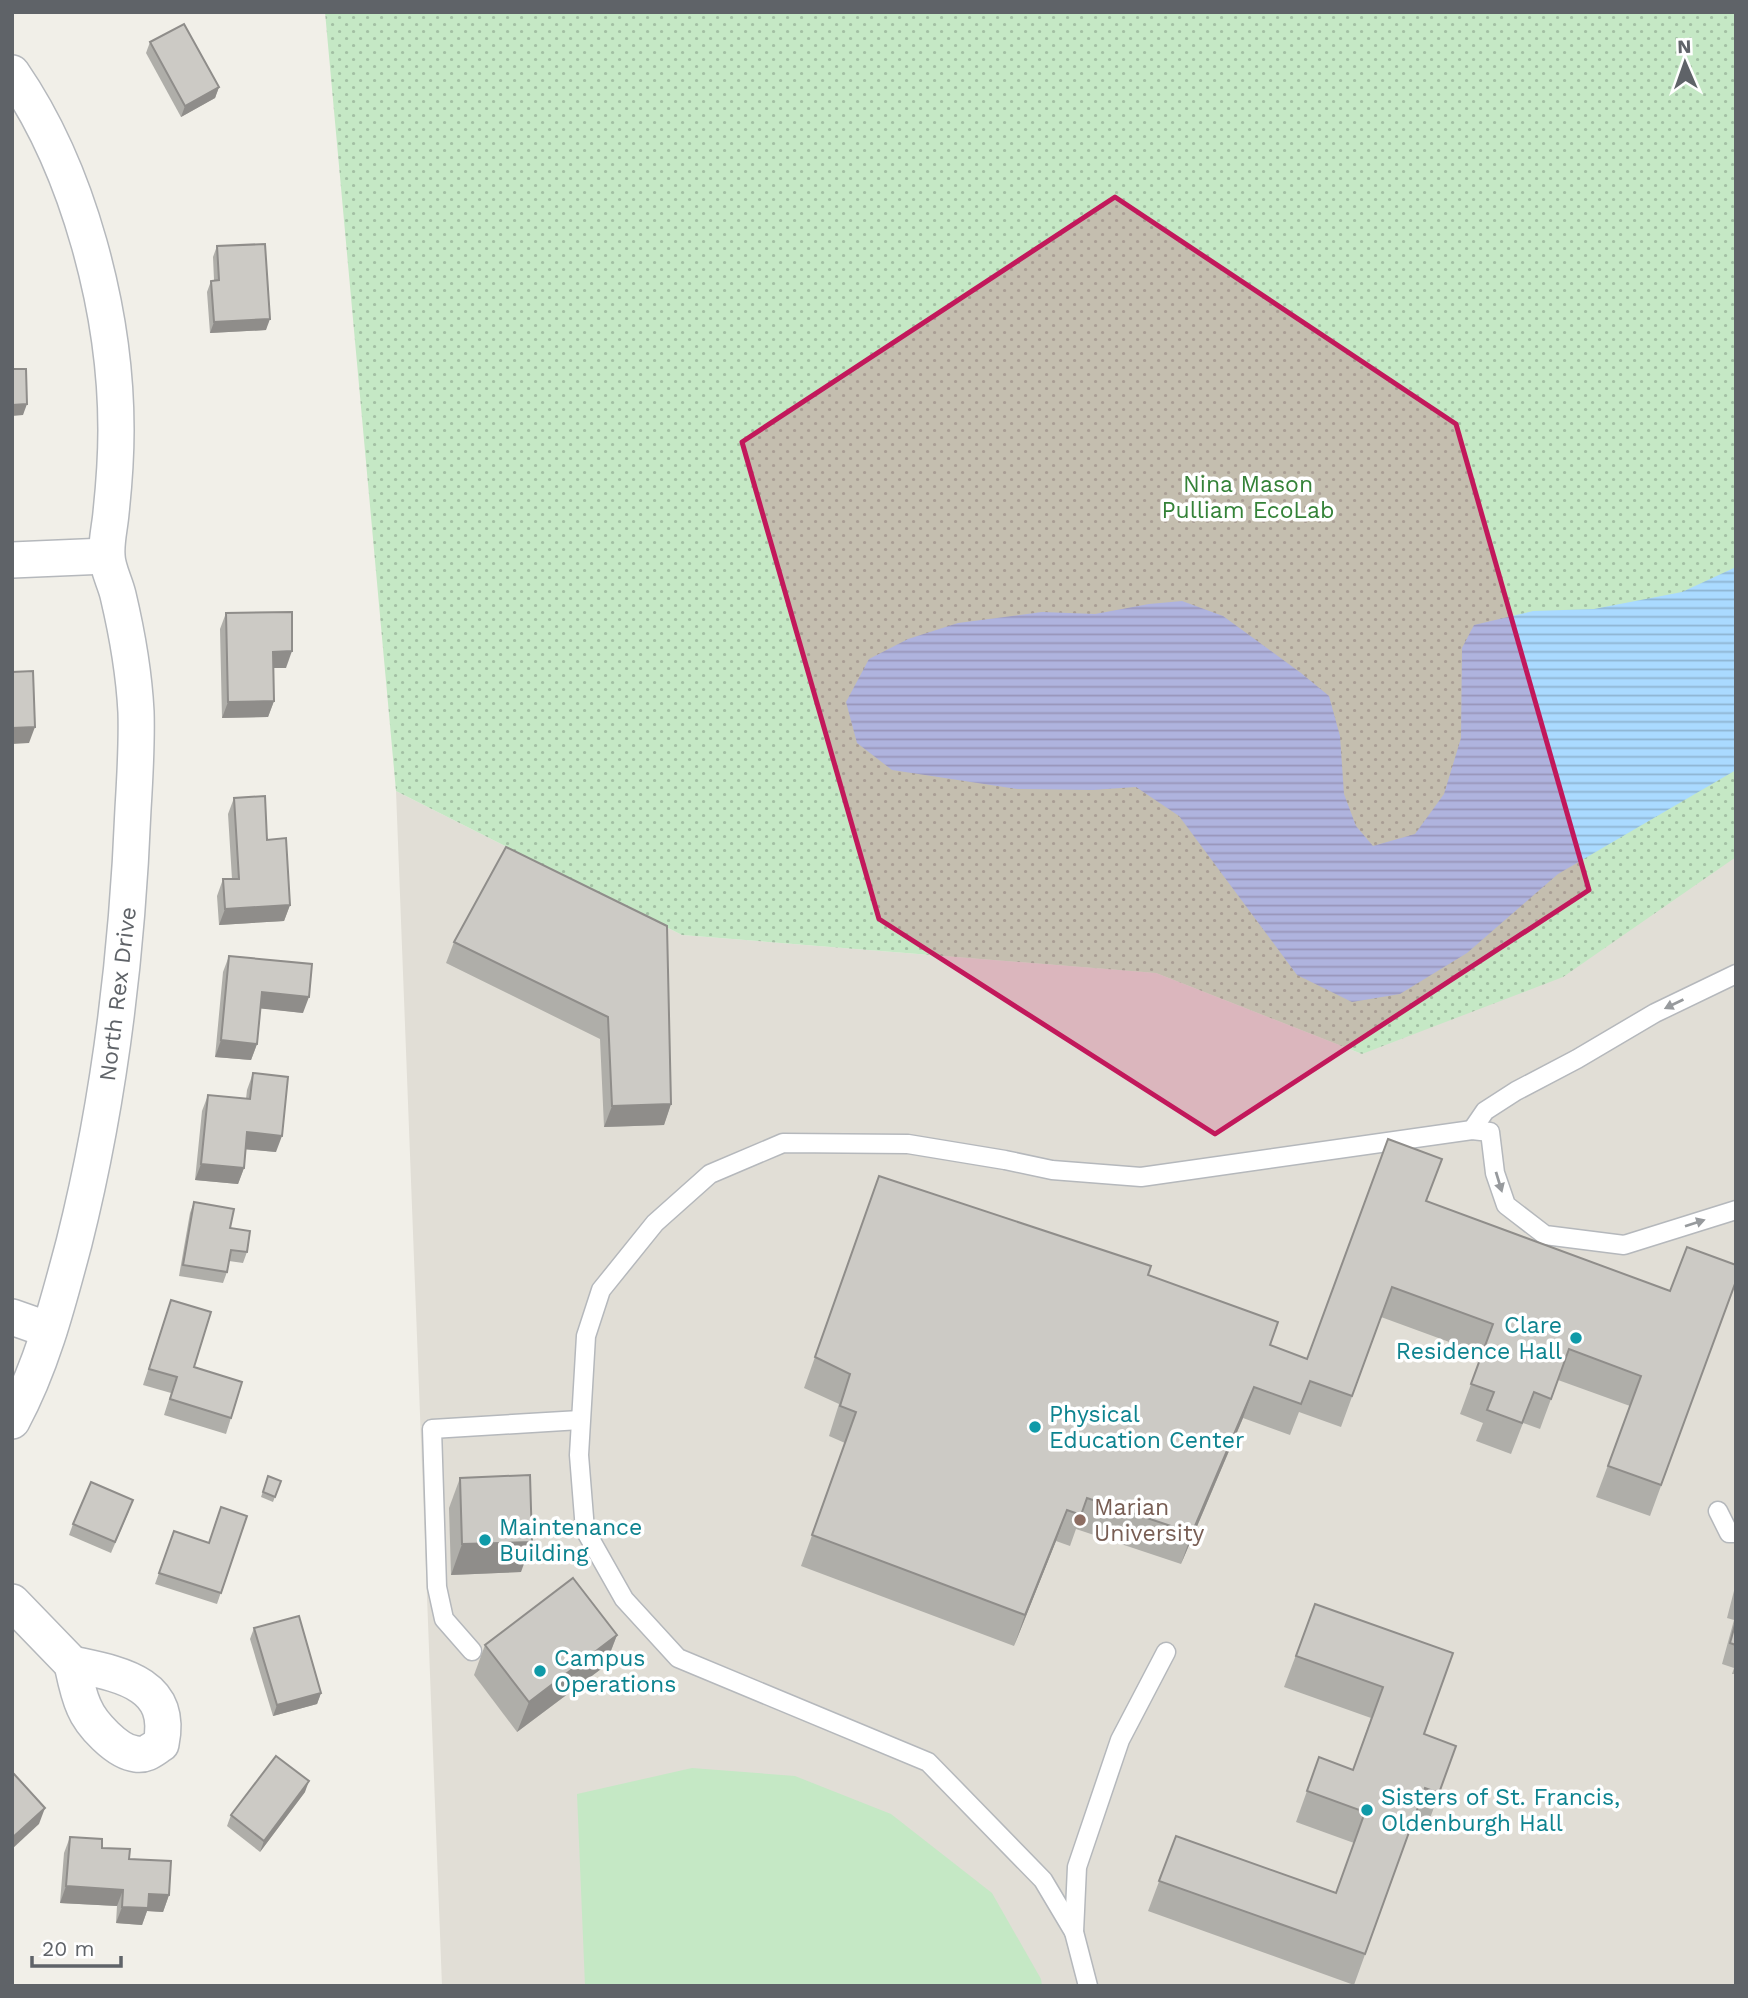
<svg xmlns="http://www.w3.org/2000/svg" width="1748" height="1998" font-family="'Work Sans',sans-serif">
<defs>
<pattern id="park-dots" width="8" height="8" patternUnits="userSpaceOnUse" patternTransform="scale(1.75)"><rect width="8" height="8" fill="#c5e8c5"/><path d="M2 2h.1M6 6h.1" fill="none" stroke="#a3c0a4" stroke-width="1.8" stroke-linecap="round"/></pattern>
<pattern id="water-rules" width="6" height="5" patternUnits="userSpaceOnUse" patternTransform="scale(1.75)"><rect width="6" height="5" fill="#aadaff"/><path d="M0 2.5h6" fill="none" stroke="#8eb4d2"/></pattern>
</defs>
<rect width="100%" height="100%" fill="#f1efe8"/>
<polygon fill="#e1ded6" points="396,791 682,935 1156,973 1362,1054 1736,855 1736,1986 442,1986"/>
<polygon fill="#c5e8c5" points="692,1768 795,1776 891,1814 992,1893 1041,1979 1042,1986 585,1986 577,1794"/>
<polygon fill="url(#park-dots)" points="325,12 1736,12 1736,857 1563,977 1362,1054 1156,973 682,935 396,791"/>
<polygon fill="url(#water-rules)" points="1736,567 1736,770 1558,874 1467,953 1400,994 1352,1002 1297,975 1179,816 1136,787 1093,790 1017,789 892,770 857,743 846,702 869,659 908,639 958,623 1042,612 1095,614 1149,604 1182,601 1223,616 1301,673 1329,696 1340,736 1344,794 1356,826 1373,846 1415,834 1444,794 1461,738 1462,648 1474,625 1533,611 1594,609 1682,592"/>
<g fill="none" stroke-linecap="round" stroke-linejoin="round">
<g stroke="#b5b8bc" stroke-width="21">
<g id="lane">
<polyline points="1472,1130 1485,1111 1516,1091 1577,1059 1655,1013 1736,974"/>
<polyline points="1718,1511 1729,1533 1736,1533"/>
<polyline points="472,1651 444,1619 437,1587 432,1429 580,1420"/>
<polyline points="1074,1932 1043,1880 928,1762 678,1658 624,1599 585,1530 579,1455 586,1336 601,1290 655,1223 710,1174 783,1143 908,1144 1005,1160 1052,1170 1141,1177 1472,1130 1490,1132 1495,1173 1506,1205 1545,1235 1624,1245 1736,1210"/>
<polyline points="1088,1986 1074,1932 1077,1867 1120,1740 1166,1652"/>
</g>
</g>
<g stroke="#b5b8bc" stroke-width="38">
<g id="street">
<path d="M12,73C79,170 116,312 116,430C116,458 114,485 111,513C110,526 106,541 107,555C107,568 115,582 118,595C127,633 134,673 136,712C137,745 135,777 133,809C127,957 110,1100 74,1243C58,1303 42,1366 12,1421"/>
<polyline points="12,560 106,556"/>
<polyline points="12,1317 49,1330"/>
<polyline points="12,1602 72,1664"/>
<path d="M72,1664C118,1674 174,1682 161,1744C153,1749 146,1756 136,1754C117,1752 91,1724 84,1707C78,1694 75,1678 72,1664Z"/>
</g>
</g>
<use href="#lane" stroke="#fff" stroke-width="18"/>
<use href="#street" stroke="#fff" stroke-width="35"/>
</g>
<g fill="#afaea9">
<polygon points="150,42 219,87 215,98 181,117 146,53"/>
<polygon points="217,246 266,330 210,333 207,292 211,281 214,280 213,257"/>
<polygon points="226,613 286,668 273,668 274,701 268,717 222,718 220,629"/>
<polygon points="234,798 267,840 290,905 284,921 219,925 217,896 223,879 232,879 228,814"/>
<polygon points="506,847 671,1104 664,1125 604,1127 600,1039 446,963 454,942"/>
<polygon points="229,956 303,1013 260,1008 257,1044 251,1060 215,1057 223,972"/>
<polygon points="253,1073 276,1152 246,1149 244,1168 238,1184 195,1180 202,1111 208,1095 246,1099 247,1090"/>
<polygon points="879,1176 1148,1275 1270,1345 1307,1359 1426,1201 1670,1291 1736,1281 1650,1516 1596,1497 1630,1406 1558,1380 1540,1429 1523,1423 1511,1454 1476,1441 1483,1423 1460,1414 1482,1354 1381,1317 1341,1427 1299,1412 1290,1435 1243,1418 1181,1564 1076,1529 1070,1546 1056,1541 1014,1646 801,1566 845,1443 829,1436 839,1404 804,1388"/>
<polygon points="194,1202 230,1228 247,1252 243,1263 229,1261 227,1272 223,1283 179,1276 190,1213"/>
<polygon points="171,1300 194,1367 231,1418 226,1434 164,1415 171,1393 143,1385"/>
<polygon points="268,1476 281,1481 273,1502 261,1497"/>
<polygon points="460,1478 521,1572 451,1575 449,1508"/>
<polygon points="129,1511 111,1553 69,1535 73,1524"/>
<polygon points="247,1516 217,1604 155,1584 174,1531 209,1543"/>
<polygon points="1736,1583 1736,1674 1732,1674 1734,1668 1722,1664 1734,1620 1727,1618"/>
<polygon points="1315,1604 1424,1734 1456,1746 1428,1824 1414,1819 1354,1985 1148,1911 1176,1836 1336,1893 1354,1843 1296,1822 1319,1757 1353,1770 1371,1718 1284,1687"/>
<polygon points="254,1628 321,1693 317,1704 273,1716 250,1639"/>
<polygon points="617,1635 605,1666 517,1732 474,1675 485,1645"/>
<polygon points="305,1792 260,1852 227,1826 231,1815"/>
<polygon points="70,1837 102,1848 129,1859 169,1895 163,1912 147,1911 142,1925 116,1923 117,1906 60,1903 64,1853"/>
</g>
<g fill="#8f8d8a">
<polygon points="219,87 215,98 181,117 185,106"/>
<polygon points="270,319 266,330 210,333 214,322"/>
<polygon points="27,404 23,415 12,416 12,405"/>
<polygon points="292,651 286,668 267,668 273,652"/>
<polygon points="274,701 268,717 222,718 228,702"/>
<polygon points="35,727 29,743 12,744 12,728"/>
<polygon points="290,905 284,921 219,925 225,909"/>
<polygon points="262,992 309,997 303,1013 256,1008"/>
<polygon points="221,1040 257,1044 251,1060 215,1057"/>
<polygon points="671,1104 664,1125 604,1127 612,1106"/>
<polygon points="247,1132 282,1136 276,1152 241,1149"/>
<polygon points="201,1164 244,1168 238,1184 195,1180"/>
<polygon points="1254,1387 1243,1418 1181,1564 1192,1533"/>
<polygon points="1067,1510 1056,1541 1014,1646 1025,1615"/>
<polygon points="532,1542 521,1572 451,1575 462,1544"/>
<polygon points="617,1635 605,1666 517,1732 529,1702"/>
<polygon points="321,1693 317,1704 273,1716 277,1705"/>
<polygon points="309,1781 305,1792 260,1852 264,1841"/>
<polygon points="45,1808 39,1824 12,1849 12,1838"/>
<polygon points="66,1886 123,1890 117,1906 60,1903"/>
<polygon points="149,1894 169,1895 163,1912 147,1911 142,1925 116,1923 122,1907"/>
</g>
<g fill="#cccac5" stroke="#8f8d8a" stroke-width="2">
<polygon points="184,24 219,87 185,106 150,42"/>
<polygon points="265,244 270,319 214,322 211,281 219,280 217,246"/>
<polygon points="12,369 26,369 27,404 12,405"/>
<polygon points="292,612 292,651 273,652 274,701 228,702 226,613"/>
<polygon points="33,671 35,727 12,728 12,672"/>
<polygon points="265,796 267,840 286,838 290,905 225,909 223,879 239,879 234,798"/>
<polygon points="506,847 667,926 671,1104 612,1106 608,1017 454,942"/>
<polygon points="229,956 312,964 309,997 262,992 257,1044 221,1040"/>
<polygon points="253,1073 288,1077 282,1136 247,1132 244,1168 201,1164 208,1095 250,1099"/>
<polygon points="1388,1139 1442,1159 1426,1201 1662,1288 1670,1291 1687,1247 1736,1265 1736,1281 1661,1485 1608,1466 1641,1376 1569,1349 1551,1399 1534,1392 1522,1423 1487,1410 1494,1392 1471,1384 1493,1324 1392,1287 1352,1396 1310,1381 1301,1404 1254,1387 1192,1533 1087,1498 1081,1515 1067,1510 1025,1615 812,1535 856,1412 840,1406 850,1374 815,1357 879,1176 1151,1266 1148,1275 1278,1322 1270,1345 1307,1359"/>
<polygon points="194,1202 234,1209 230,1228 250,1231 247,1252 231,1250 227,1272 183,1265"/>
<polygon points="171,1300 211,1312 194,1367 242,1382 231,1418 170,1399 177,1377 149,1369"/>
<polygon points="530,1475 532,1542 462,1544 460,1478"/>
<polygon points="268,1476 281,1481 275,1497 263,1492"/>
<polygon points="91,1482 133,1500 115,1542 73,1524"/>
<polygon points="221,1507 247,1516 221,1593 159,1573 174,1531 209,1543"/>
<polygon points="573,1578 617,1635 529,1702 485,1645"/>
<polygon points="1315,1604 1453,1653 1424,1734 1456,1746 1439,1793 1425,1788 1365,1954 1159,1881 1176,1836 1336,1893 1365,1812 1307,1791 1319,1757 1353,1770 1383,1687 1296,1656"/>
<polygon points="299,1616 321,1693 277,1705 254,1628"/>
<polygon points="1736,1621 1736,1645 1730,1643"/>
<polygon points="276,1756 309,1781 264,1841 231,1815"/>
<polygon points="14,1774 45,1808 12,1838 12,1775"/>
<polygon points="70,1837 102,1839 102,1848 130,1849 129,1859 171,1861 169,1895 149,1894 148,1908 122,1907 123,1890 66,1886"/>
</g>
<defs><path id="oneway-solid" d="M-6-.8H1V-3.2L6.5 0L1 3.2V.8H-6Z" transform="scale(1.75)"/></defs>
<g fill="#979a9d">
<use href="#oneway-solid" transform="translate(1674 1004) rotate(154)"/>
<use href="#oneway-solid" transform="translate(1499 1182) rotate(73)"/>
<use href="#oneway-solid" transform="translate(1695 1223) rotate(-18)"/>
</g>
<path fill="#c2185b" fill-opacity="0.2" stroke="#c2185b" stroke-width="5" stroke-linejoin="round" d="M1115,197L1456,424L1589,890L1215,1134L879,919L742,442Z"/>
<g fill="#0f9aa8" stroke="#fff" stroke-width="2.5">
<circle cx="1576" cy="1338" r="7"/>
<circle cx="1035" cy="1427" r="7"/>
<circle cx="485" cy="1540" r="7"/>
<circle cx="540" cy="1671" r="7"/>
<circle cx="1367" cy="1810" r="7"/>
</g>
<circle fill="#8d6e63" stroke="#fff" stroke-width="2.5" cx="1080" cy="1520" r="7"/>
<g text-anchor="middle" dominant-baseline="central" stroke-width="7" stroke-linejoin="round" paint-order="stroke">
<g font-size="23" fill="#348238" stroke="#fff">
<text x="1248" y="484">Nina Mason<tspan x="1248" dy="26">Pulliam EcoLab</tspan></text>
</g>
<g font-size="23" fill="#5f6368" stroke="#fff">
<text transform="translate(118 994) rotate(-83)">North Rex Drive</text>
</g>
<g font-size="23" fill="#0d838f" stroke="#fff" text-anchor="start">
<text x="1562" y="1325" text-anchor="end">Clare<tspan x="1562" dy="26">Residence Hall</tspan></text>
<text x="1049" y="1414">Physical<tspan x="1049" dy="26">Education Center</tspan></text>
<text x="499" y="1527">Maintenance<tspan x="499" dy="26">Building</tspan></text>
<text x="554" y="1658">Campus<tspan x="554" dy="26">Operations</tspan></text>
<text x="1381" y="1797">Sisters of St. Francis,<tspan x="1381" dy="26">Oldenburgh Hall</tspan></text>
</g>
<g font-size="23" fill="#785e54" stroke="#fff" text-anchor="start">
<text x="1094" y="1507">Marian<tspan x="1094" dy="26">University</tspan></text>
</g>
</g>
<rect width="1748" height="1998" fill="none" stroke="#5f6368" stroke-width="28"/>
<g transform="translate(1685 63) rotate(358)" stroke="#ffffff" stroke-width="5" paint-order="stroke">
<path d="M0-5L12 26L0 18L-12 26Z" fill="#5f6368"/>
<text y="-10" font-size="19" font-weight="bold" text-anchor="middle" fill="#5f6368">N</text>
</g>
<path d="M32 1956v10h89v-10" fill="none" stroke="#5f6368" stroke-width="3.5"/>
<text x="42" y="1956" font-size="21" fill="#5f6368" stroke="#ffffff" stroke-width="5" paint-order="stroke">20 m</text>
</svg>
